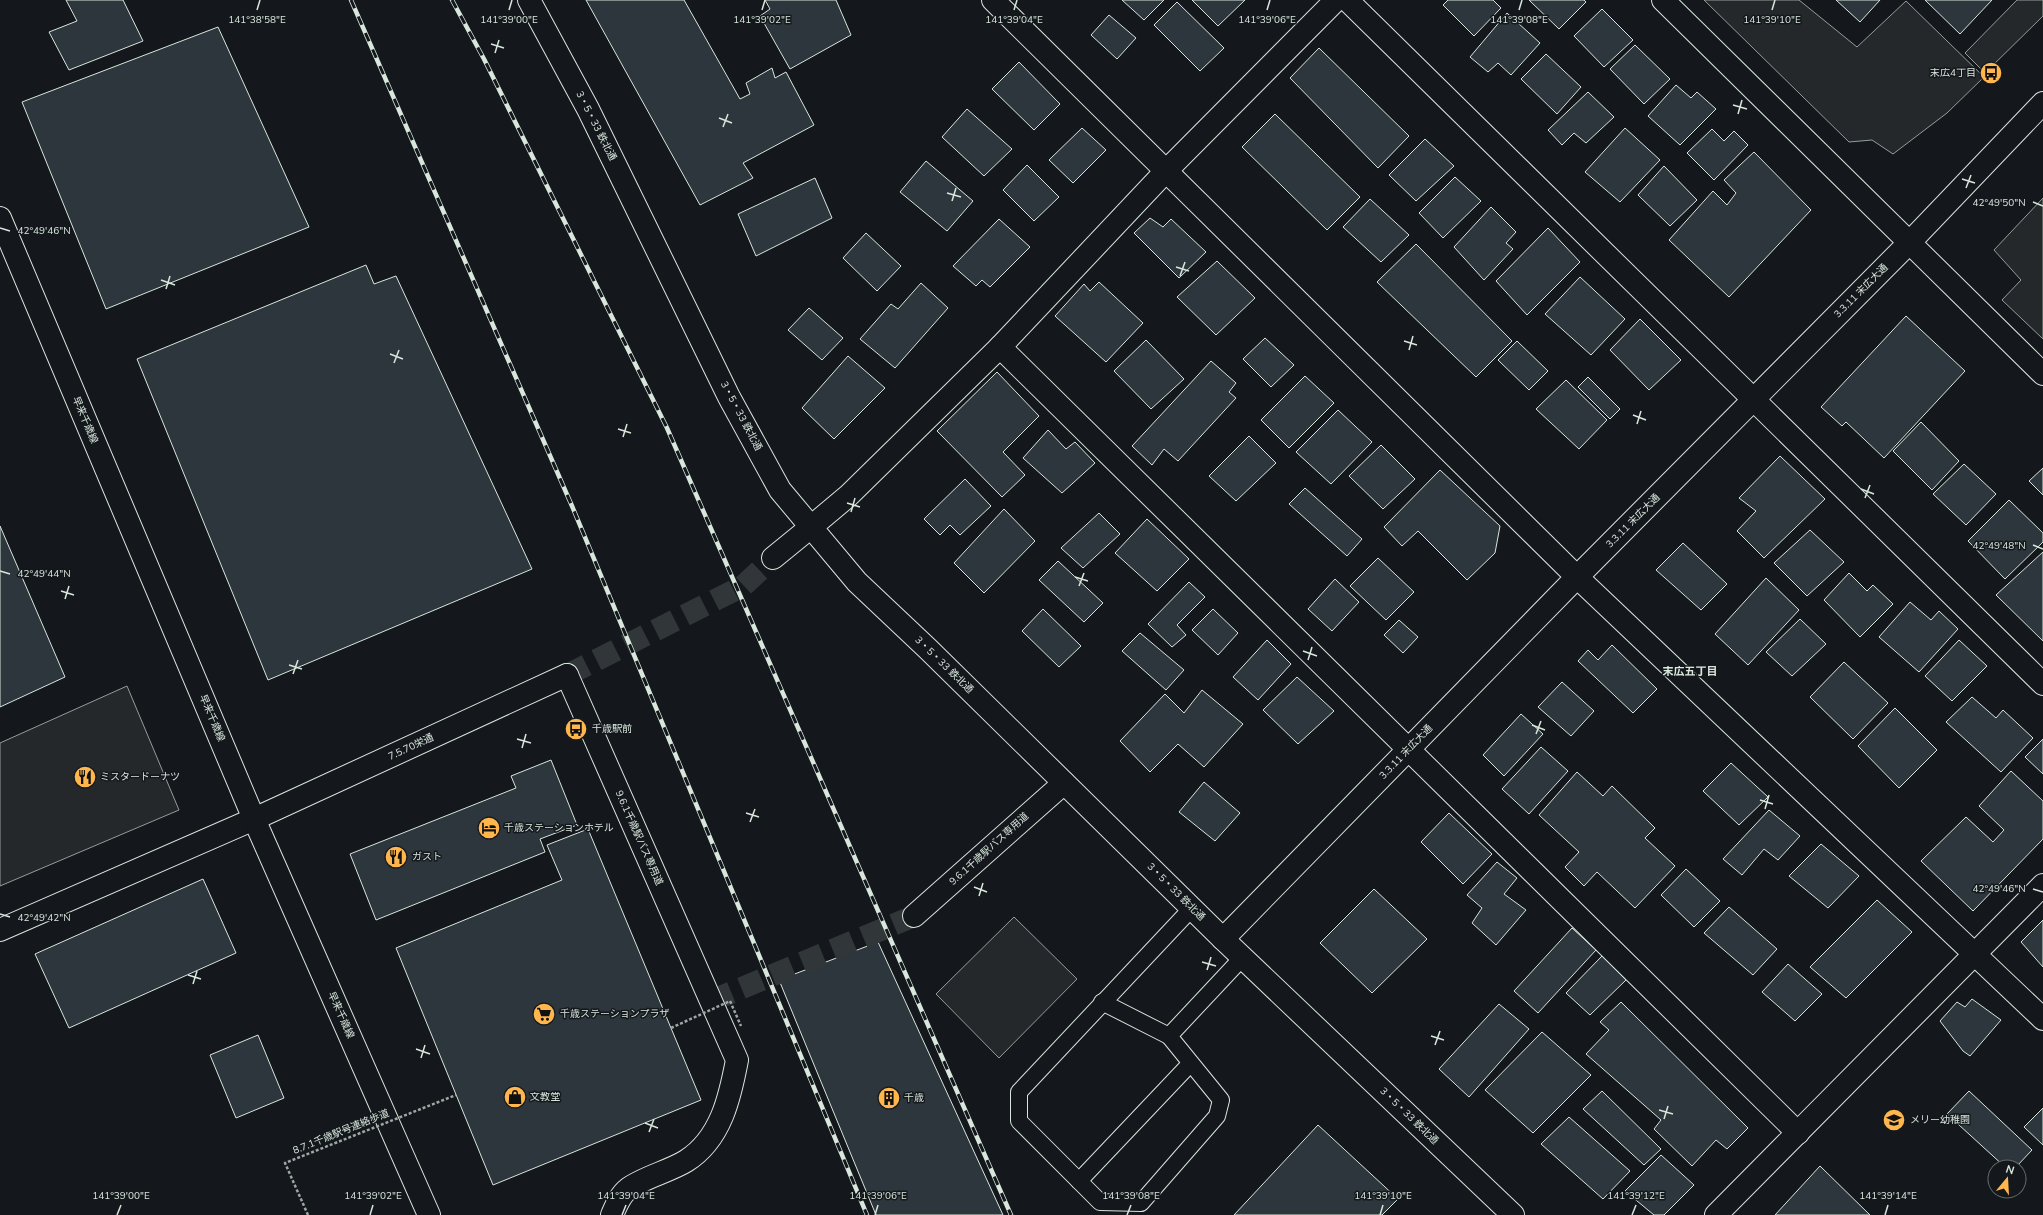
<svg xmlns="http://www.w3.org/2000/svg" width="2043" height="1215" font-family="'Nunito Sans','Noto Sans JP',sans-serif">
<rect width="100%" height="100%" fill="#14181c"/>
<g fill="#24282b" stroke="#939e99">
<polygon points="1704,0 1799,0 1857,47 1906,1 1984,77 1947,113 1893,154 1872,140 1849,142"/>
<polygon points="2017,0 2043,0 2043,16 1985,73 1965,53"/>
<polygon points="2043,198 2043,339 2002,300 2021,280 1994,250"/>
<polygon points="127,686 179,810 0,886 0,743"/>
<polygon points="1014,917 1077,979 999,1058 936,994"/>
</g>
<g fill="#2c363c" stroke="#d8e6dc">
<polygon points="66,0 123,0 143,41 69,70 49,32 77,21"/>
<polygon points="586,0 684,0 740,99 750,94 746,83 772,68 775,78 786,72 814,125 743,163 753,178 700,205"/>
<polygon points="765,0 836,0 851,35 790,69 760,16 770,9"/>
<polygon points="1122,0 1164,0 1144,20"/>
<polygon points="1192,0 1245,0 1218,26"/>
<polygon points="1448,0 1493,0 1501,8 1474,36 1443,5"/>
<polygon points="1529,0 1584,0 1586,2 1559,29"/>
<polygon points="1836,0 1880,0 1860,22"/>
<polygon points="1925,0 1992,0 1960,34"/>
<polygon points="1177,2 1224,48 1200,71 1154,25"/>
<polygon points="1602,9 1633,40 1604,67 1574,36"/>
<polygon points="1507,13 1540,43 1511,75 1498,63 1488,72 1470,57"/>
<polygon points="1109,15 1136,38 1117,59 1091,35"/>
<polygon points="218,27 309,227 106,309 22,102"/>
<polygon points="1635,45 1670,79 1644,104 1610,69"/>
<polygon points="1319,48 1409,136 1378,168 1290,78"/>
<polygon points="1546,54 1581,87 1557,114 1521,79"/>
<polygon points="1019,62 1060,104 1034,130 992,89"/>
<polygon points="1676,85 1691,98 1697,92 1716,109 1680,145 1648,116"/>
<polygon points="1588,92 1614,117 1586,143 1574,133 1562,145 1548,130"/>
<polygon points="967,109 1012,149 984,176 942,137"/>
<polygon points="1275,114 1360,197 1327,230 1242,147"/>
<polygon points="1082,128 1106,150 1073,183 1049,160"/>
<polygon points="1625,128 1660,160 1620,202 1585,172"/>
<polygon points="1712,129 1724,141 1734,131 1748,145 1714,180 1687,153"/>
<polygon points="1425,139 1454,166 1416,201 1389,175"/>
<polygon points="1754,152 1811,210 1729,297 1669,240 1713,191 1727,205 1736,193 1724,180"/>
<polygon points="926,161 973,201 947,231 900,192"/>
<polygon points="1027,165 1059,197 1034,221 1003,190"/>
<polygon points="1664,166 1697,200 1670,226 1638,195"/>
<polygon points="1455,177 1481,201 1443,238 1419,213"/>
<polygon points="815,178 832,218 756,256 738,214"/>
<polygon points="1370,199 1409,235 1381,262 1343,227"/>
<polygon points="1491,207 1516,232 1506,243 1513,249 1484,280 1454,247"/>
<polygon points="1150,218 1163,227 1171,219 1206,252 1179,278 1134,233"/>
<polygon points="999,219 1030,247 990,287 982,280 976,286 953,266"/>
<polygon points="1548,228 1580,262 1527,315 1496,281"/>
<polygon points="866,233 901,266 877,291 843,258"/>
<polygon points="1416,244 1512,341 1476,377 1377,282"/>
<polygon points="1217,261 1255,298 1216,335 1177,297"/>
<polygon points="366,265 374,284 396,276 532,569 268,680 137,359"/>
<polygon points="1580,277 1625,319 1591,355 1545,314"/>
<polygon points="1099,282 1143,323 1106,362 1055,316 1084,284 1090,291"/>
<polygon points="921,283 948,308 895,368 860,339 891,304 898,309"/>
<polygon points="809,308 843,338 822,360 788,330"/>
<polygon points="1906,316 1965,371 1884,458 1846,422 1842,426 1821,407"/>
<polygon points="1640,319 1681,360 1649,390 1610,350"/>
<polygon points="1265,338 1294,365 1271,387 1243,359"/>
<polygon points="1146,340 1184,379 1151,409 1114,371"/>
<polygon points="1517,341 1548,371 1529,390 1498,360"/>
<polygon points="848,356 885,388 834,439 802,408"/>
<polygon points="1211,361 1236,383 1229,392 1236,398 1178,461 1164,449 1152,465 1132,446"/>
<polygon points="997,372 1039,416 1003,452 1025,475 1002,497 937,431"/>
<polygon points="1305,376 1334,403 1289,448 1261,420"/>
<polygon points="1588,377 1620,409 1610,419 1578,387"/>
<polygon points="1566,380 1607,420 1579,449 1536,409"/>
<polygon points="1338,410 1372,442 1331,484 1296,452"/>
<polygon points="1921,422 1959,461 1932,490 1893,451"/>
<polygon points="1048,430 1066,449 1075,442 1095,463 1062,493 1023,458"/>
<polygon points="1249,436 1276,463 1236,501 1209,476"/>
<polygon points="1381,445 1415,479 1383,509 1349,476"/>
<polygon points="1780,456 1825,499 1764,558 1737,531 1756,511 1739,498"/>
<polygon points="1964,464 1996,494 1966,525 1933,494"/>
<polygon points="2043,468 2043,495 2029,481"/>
<polygon points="1440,470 1500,526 1495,553 1467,580 1418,531 1402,546 1384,527"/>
<polygon points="965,479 991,506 960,535 950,525 940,535 924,519"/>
<polygon points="1305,488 1362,539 1347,556 1289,504"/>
<polygon points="2009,500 2043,533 2043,542 2005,579 1968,541"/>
<polygon points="1004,509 1035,541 984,593 954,563"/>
<polygon points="1099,513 1120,534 1083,568 1061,548"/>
<polygon points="1147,519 1189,559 1157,591 1115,553"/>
<polygon points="0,526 65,677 0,707"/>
<polygon points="1810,530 1844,562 1807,596 1774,563"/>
<polygon points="1683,543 1727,584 1701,610 1656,570"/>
<polygon points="2043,552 2043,641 1996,595"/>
<polygon points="1378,558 1414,592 1386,620 1350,586"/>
<polygon points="1058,561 1103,603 1084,622 1039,580"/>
<polygon points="1849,573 1867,591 1873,585 1893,604 1860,637 1824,600"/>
<polygon points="1766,578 1799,610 1748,665 1715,634"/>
<polygon points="1335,579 1359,602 1332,631 1308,609"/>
<polygon points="1189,582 1205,597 1177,625 1186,635 1172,647 1148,624"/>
<polygon points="1910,602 1931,620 1939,611 1958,629 1919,672 1879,637"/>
<polygon points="1043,609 1081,646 1059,667 1022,631"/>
<polygon points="1213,609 1238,633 1218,655 1192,630"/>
<polygon points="1800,619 1826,644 1792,676 1766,652"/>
<polygon points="1399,620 1418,637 1403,653 1384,635"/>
<polygon points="1140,633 1184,670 1166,690 1122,651"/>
<polygon points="1267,640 1291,664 1258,700 1233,677"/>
<polygon points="1959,640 1987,666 1952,701 1925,676"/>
<polygon points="1612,645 1657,689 1633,713 1578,661 1588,650 1598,660"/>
<polygon points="1844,662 1888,703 1853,739 1810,697"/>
<polygon points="1297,677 1334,711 1298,744 1263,710"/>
<polygon points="1562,682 1594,711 1571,736 1538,707"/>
<polygon points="1202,690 1243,724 1204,767 1178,744 1150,772 1120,741 1165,694 1184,713"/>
<polygon points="1972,697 1996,718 2003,710 2033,738 2001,772 1946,722"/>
<polygon points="1895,708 1937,750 1899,788 1858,746"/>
<polygon points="1521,714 1543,734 1504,776 1483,755"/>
<polygon points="2043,739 2043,774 2025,757"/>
<polygon points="1541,747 1568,771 1529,814 1502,789"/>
<polygon points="551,760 577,825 540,839 545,852 376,920 350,854 516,788 511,776"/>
<polygon points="1731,763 1768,797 1739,825 1703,791"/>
<polygon points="2011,771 2043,801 2043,839 1973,911 1921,861 1966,817 1993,842 2004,830 1979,806"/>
<polygon points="1577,772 1603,796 1612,786 1655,828 1645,838 1675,866 1635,908 1597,872 1584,886 1565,867 1579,852 1539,815"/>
<polygon points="1204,782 1240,813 1215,841 1179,812"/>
<polygon points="1769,810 1800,836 1778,860 1764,849 1742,875 1723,859"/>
<polygon points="1449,813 1492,854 1463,884 1421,842"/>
<polygon points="588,829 701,1100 493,1185 396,948 562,880 547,845"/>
<polygon points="1821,844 1859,876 1828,908 1789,876"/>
<polygon points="1497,862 1517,878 1504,894 1526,910 1496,945 1472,923 1482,908 1467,895"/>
<polygon points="1686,869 1720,901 1694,927 1661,895"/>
<polygon points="203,879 236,953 69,1028 35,954"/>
<polygon points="1374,889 1427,939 1372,993 1320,943"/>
<polygon points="1877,900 1912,932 1846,998 1810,967"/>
<polygon points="1729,907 1777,949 1753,975 1704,933"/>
<polygon points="2043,920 2043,967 2021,942"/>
<polygon points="1572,928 1596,950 1538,1013 1514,991"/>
<polygon points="878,942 1003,1215 876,1215 779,980"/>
<polygon points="1602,956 1626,980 1590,1015 1566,993"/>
<polygon points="1788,964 1822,994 1795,1021 1762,992"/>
<polygon points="1972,999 2001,1020 1970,1056 1963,1051 1940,1021 1957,1002 1965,1007"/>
<polygon points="1621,1002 1748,1128 1727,1149 1716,1140 1692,1166 1654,1129 1661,1120 1586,1054 1609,1030 1600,1022"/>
<polygon points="1499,1004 1529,1029 1469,1097 1439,1069"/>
<polygon points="1542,1032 1591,1075 1533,1133 1485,1090"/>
<polygon points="258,1035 284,1098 236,1118 210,1055"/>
<polygon points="1602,1091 1661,1149 1644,1165 1583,1109"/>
<polygon points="1969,1091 2032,1150 2016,1167 2005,1167 1947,1114"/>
<polygon points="2043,1108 2043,1145 2024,1127"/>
<polygon points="1569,1117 1630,1171 1603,1199 1541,1144"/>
<polygon points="1318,1125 1398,1199 1382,1215 1234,1215"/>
<polygon points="1661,1155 1694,1185 1664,1215 1654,1215 1625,1191"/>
<polygon points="1820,1166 1870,1215 1775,1215"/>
</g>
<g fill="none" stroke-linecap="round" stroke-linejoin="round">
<polyline stroke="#313739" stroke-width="22" stroke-dasharray="22 11" stroke-linecap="butt" points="711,1001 914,916"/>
<polyline stroke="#313739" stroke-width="22" stroke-dasharray="22 11" stroke-linecap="butt" points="567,675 743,586 773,558"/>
<g stroke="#d8e6dc" stroke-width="18">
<g id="lane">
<polyline points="1192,908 1019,1092 1019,1121 1100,1202 1141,1203 1217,1116 1221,1100 1169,1036 1243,957"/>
<polyline points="1102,1002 1169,1036"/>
<polyline points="1079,1181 1190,1064"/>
</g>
</g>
<g stroke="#d8e6dc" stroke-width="24">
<g id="street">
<polyline points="993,0 1577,577 2043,1019"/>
<polyline points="1347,0 2043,684"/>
<polyline points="1663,0 2043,374"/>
<polyline points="1000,347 1798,1133"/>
<polyline points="811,527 848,496 1000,347 1166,171 1336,0"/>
<path d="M567,675L737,1060C730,1097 721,1139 686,1161C670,1171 642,1178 628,1189C620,1195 616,1206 612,1215"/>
<polyline points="914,916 1064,783"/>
<polyline points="0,930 254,819"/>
<polyline points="1716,1215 2043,885"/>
</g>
</g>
<g stroke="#d8e6dc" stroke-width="24">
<g id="secondary">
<polyline points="529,0 588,109 729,397 780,490 857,582 928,649 1223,939 1513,1215"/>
<polyline points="0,218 254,819 429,1215"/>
<polyline points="773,558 811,527"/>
<polyline points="254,819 567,675"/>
<polyline points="1223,939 1577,577 1909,243 2043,103"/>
</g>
</g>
<use href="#lane" stroke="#14181c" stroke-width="16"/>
<use href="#street" stroke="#14181c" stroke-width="22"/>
<use href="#secondary" stroke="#14181c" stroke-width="22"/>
<g stroke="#d8e6dc" stroke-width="4.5">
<g id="rail">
<polyline points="351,0 572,506 867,1215"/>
<polyline points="452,0 484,59 667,428 1011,1215"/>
</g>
</g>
<use href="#rail" stroke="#14181c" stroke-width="3" stroke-dasharray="9" stroke-linecap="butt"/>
<g stroke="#9da8a2" stroke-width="2.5" stroke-dasharray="3 2" stroke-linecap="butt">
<polyline points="671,1028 730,1001 741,1026"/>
<polyline points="308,1215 285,1163 456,1095"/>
</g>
</g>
<path fill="none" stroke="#d8e6dc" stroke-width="1.5" d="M257,10L260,0M509,10L512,0M762,10L765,0M1014,10L1017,0M1267,10L1270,0M1519,10L1522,0M1772,10L1775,0M491,44L504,48M495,53L499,40M1733,105L1747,109M1738,114L1742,100M719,118L732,123M723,127L728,114M1962,179L1975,183M1966,188L1971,175M947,193L961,197M952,201L956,188M2033,202L2043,206M0,228L10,231M1176,267L1189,271M1180,276L1185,262M161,280L175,285M166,289L170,276M1404,341L1417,345M1409,350L1413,336M390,354L403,359M394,363L399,350M1633,415L1646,420M1637,424L1641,411M618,429L631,433M623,437L627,424M1861,489L1874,494M1865,498L1870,485M847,503L860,507M851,512L855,498M2033,545L2043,549M0,571L10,574M1075,577L1088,581M1079,586L1084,573M61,591L74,595M65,599L69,586M1303,651L1317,656M1308,660L1312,647M289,665L302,669M293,674L298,660M1532,725L1545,730M1536,734L1541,721M517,739L531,743M522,748L526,734M1760,800L1773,804M1765,809L1769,795M746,813L759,817M750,822L755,809M974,887L987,892M2033,889L2043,892M979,896L983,883M0,914L10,917M1202,962L1216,966M1207,970L1211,957M188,975L201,979M193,984L197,971M1431,1036L1444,1040M1435,1045L1440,1031M416,1049L430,1054M421,1058L425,1045M1659,1110L1673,1114M1664,1119L1668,1106M645,1123L658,1128M649,1132L654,1119M117,1215L121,1205M370,1215L373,1205M622,1215L626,1205M875,1215L878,1205M1127,1215L1131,1205M1380,1215L1383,1205M1632,1215L1636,1205M1885,1215L1888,1205"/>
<defs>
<g id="bus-disc" transform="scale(1.15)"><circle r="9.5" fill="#ffb74d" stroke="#14181c"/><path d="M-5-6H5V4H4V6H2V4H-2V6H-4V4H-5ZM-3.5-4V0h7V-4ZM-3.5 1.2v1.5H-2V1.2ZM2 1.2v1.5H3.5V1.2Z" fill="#111"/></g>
<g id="restaurant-disc" transform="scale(1.15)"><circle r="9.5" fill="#ffb74d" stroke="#14181c"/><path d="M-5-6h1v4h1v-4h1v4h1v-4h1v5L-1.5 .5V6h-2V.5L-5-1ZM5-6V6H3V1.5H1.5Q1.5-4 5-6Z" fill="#111"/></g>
<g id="hotel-disc" transform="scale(1.15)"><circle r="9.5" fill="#ffb74d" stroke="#14181c"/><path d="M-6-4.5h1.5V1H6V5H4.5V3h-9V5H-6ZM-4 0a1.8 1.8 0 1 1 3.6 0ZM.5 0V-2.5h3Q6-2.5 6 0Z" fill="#111"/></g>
<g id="supermarket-disc" transform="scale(1.15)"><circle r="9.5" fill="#ffb74d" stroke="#14181c"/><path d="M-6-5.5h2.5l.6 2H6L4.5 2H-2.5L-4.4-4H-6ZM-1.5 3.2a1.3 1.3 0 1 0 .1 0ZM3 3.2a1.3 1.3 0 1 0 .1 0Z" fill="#111"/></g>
<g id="shop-disc" transform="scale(1.15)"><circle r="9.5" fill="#ffb74d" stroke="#14181c"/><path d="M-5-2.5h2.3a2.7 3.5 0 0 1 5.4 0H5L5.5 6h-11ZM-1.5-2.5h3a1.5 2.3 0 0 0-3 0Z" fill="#111"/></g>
<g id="building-disc" transform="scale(1.15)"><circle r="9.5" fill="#ffb74d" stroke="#14181c"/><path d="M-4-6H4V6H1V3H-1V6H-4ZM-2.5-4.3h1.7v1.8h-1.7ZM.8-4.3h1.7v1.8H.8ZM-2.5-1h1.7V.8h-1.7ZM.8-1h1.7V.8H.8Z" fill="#111"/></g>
<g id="school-disc" transform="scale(1.15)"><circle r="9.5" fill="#ffb74d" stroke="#14181c"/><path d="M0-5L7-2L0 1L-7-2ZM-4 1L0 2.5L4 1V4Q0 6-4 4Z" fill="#111"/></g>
</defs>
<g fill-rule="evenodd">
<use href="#bus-disc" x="1991" y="73"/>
<use href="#bus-disc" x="576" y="729"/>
<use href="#restaurant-disc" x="85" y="777"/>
<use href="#hotel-disc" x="489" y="828"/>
<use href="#restaurant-disc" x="396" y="857"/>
<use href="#supermarket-disc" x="544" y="1014"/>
<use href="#shop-disc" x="515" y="1097"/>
<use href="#building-disc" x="889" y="1098"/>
<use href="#school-disc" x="1894" y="1120"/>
</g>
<g text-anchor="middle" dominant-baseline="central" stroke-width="3" stroke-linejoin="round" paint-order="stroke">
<g font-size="10" fill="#d8e6dc" stroke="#14181c" text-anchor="start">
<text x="1976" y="73" text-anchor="end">末広4丁目</text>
<text x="592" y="729">千歳駅前</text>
<text x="100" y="777">ミスタードーナツ</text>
<text x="504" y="828">千歳ステーションホテル</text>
<text x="412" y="857">ガスト</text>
<text x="560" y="1014">千歳ステーションプラザ</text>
<text x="530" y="1097">文教堂</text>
<text x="904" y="1098">千歳</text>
<text x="1910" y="1120">メリー幼稚園</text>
</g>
<g font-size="10" fill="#d8e6dc" stroke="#14181c">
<text transform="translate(596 126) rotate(63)">3・5・33 鉄北通</text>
<text transform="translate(1861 291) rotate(-45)">3.3.11 末広大通</text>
<text transform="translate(741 416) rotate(62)">3・5・33 鉄北通</text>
<text transform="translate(85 420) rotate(67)">早来千歳線</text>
<text transform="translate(1633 521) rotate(-45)">3.3.11 末広大通</text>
<text transform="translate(944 665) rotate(44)">3・5・33 鉄北通</text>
<text transform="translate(212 718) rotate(67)">早来千歳線</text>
<text transform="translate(411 747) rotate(-25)">7.5.70栄通</text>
<text transform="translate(1406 752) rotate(-46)">3.3.11 末広大通</text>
<text transform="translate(639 838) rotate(66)">9.6.1千歳駅バス専用道</text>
<text transform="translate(989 849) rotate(-42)">9.6.1千歳駅バス専用道</text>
<text transform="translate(1176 892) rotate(45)">3・5・33 鉄北通</text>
<text transform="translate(341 1015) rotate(66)">早来千歳線</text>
<text transform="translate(1409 1116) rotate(44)">3・5・33 鉄北通</text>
<text transform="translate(341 1132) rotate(-22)">8.7.1千歳駅号連絡歩道</text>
</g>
<g font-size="11" font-weight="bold" fill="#d8e6dc" stroke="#14181c">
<text x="1690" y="671">末広五丁目</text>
</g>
</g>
<g font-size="10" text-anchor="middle" fill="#d8e6dc" stroke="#14181c" stroke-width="3" stroke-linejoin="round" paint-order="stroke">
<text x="257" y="23">141°38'58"E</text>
<text x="509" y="23">141°39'00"E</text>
<text x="762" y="23">141°39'02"E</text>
<text x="1014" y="23">141°39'04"E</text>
<text x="1267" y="23">141°39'06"E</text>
<text x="1519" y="23">141°39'08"E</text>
<text x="1772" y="23">141°39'10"E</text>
<text x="1999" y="206">42°49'50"N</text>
<text x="44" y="234">42°49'46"N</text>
<text x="1999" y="549">42°49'48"N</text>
<text x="44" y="577">42°49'44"N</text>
<text x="1999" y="892">42°49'46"N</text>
<text x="44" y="921">42°49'42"N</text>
<text x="121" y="1199">141°39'00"E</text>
<text x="373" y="1199">141°39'02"E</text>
<text x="626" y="1199">141°39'04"E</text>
<text x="878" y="1199">141°39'06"E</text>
<text x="1131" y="1199">141°39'08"E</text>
<text x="1383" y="1199">141°39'10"E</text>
<text x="1636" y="1199">141°39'12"E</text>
<text x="1888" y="1199">141°39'14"E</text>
</g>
<g transform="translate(2007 1179) rotate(18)"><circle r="19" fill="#14181c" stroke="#626a69"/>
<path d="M0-3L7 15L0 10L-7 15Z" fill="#ffb74d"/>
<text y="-6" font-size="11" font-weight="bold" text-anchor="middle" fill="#d8e6dc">N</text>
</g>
</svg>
